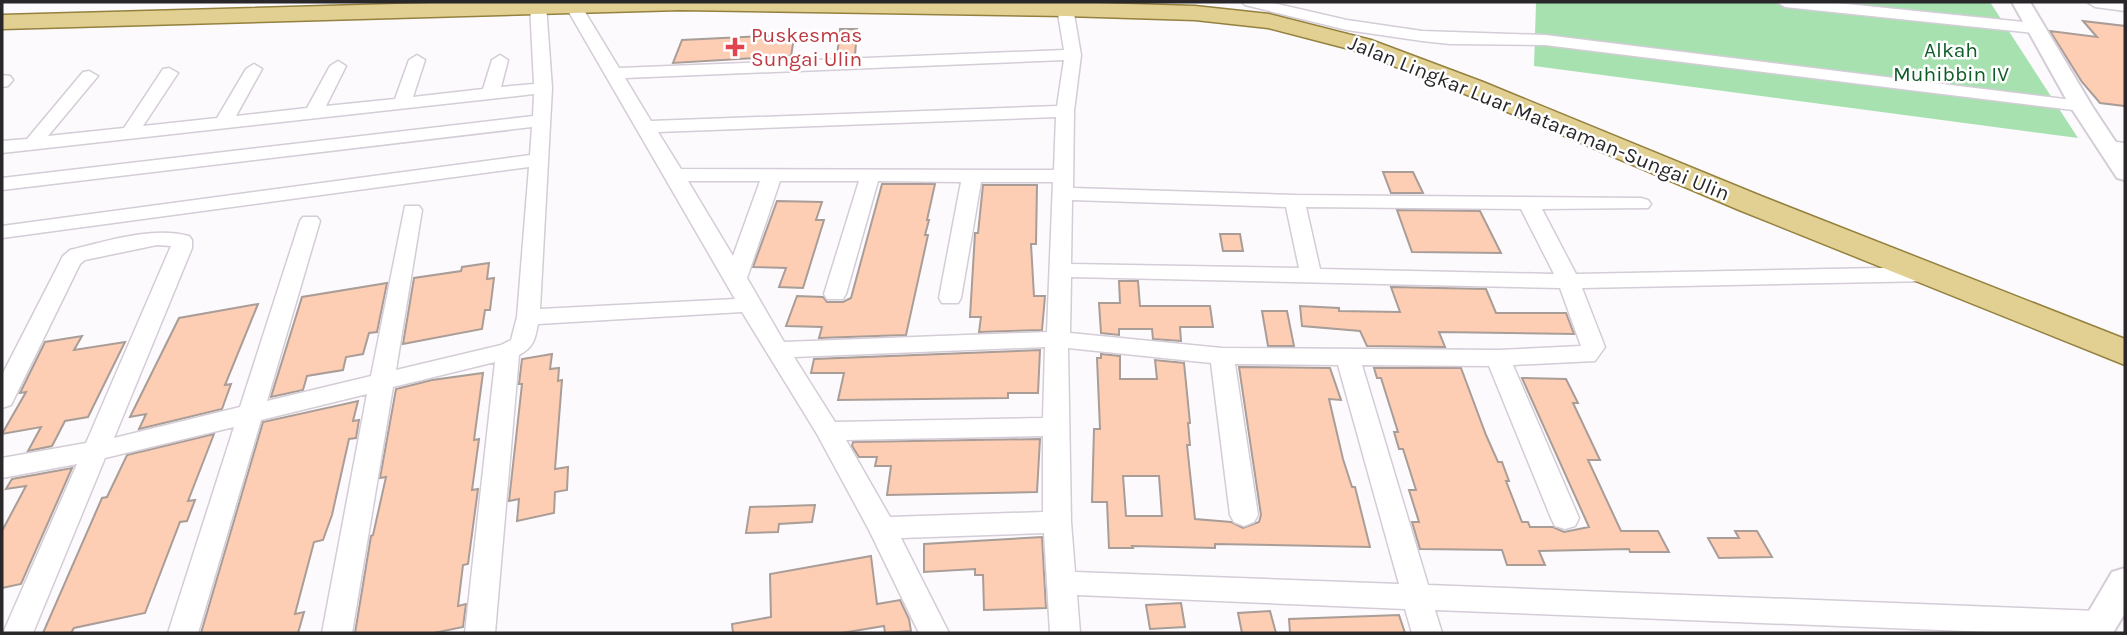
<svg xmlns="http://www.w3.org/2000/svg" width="2127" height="635" font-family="Karla,sans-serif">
<rect width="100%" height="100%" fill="#fdfafe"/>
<polygon fill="#a7e1b0" points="1536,2 1990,2 2078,138 1534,66"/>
<g fill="#fdcdb4" stroke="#a99d97" stroke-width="2" fill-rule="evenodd">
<polygon points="2083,21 2125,26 2125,106 2100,103 2082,82 2050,31 2097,37"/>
<polygon points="840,29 857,29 855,56 837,57"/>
<polygon points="785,35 785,38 794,38 791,56 673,63 682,40"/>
<polygon points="1383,172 1413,172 1423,193 1391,193"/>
<polygon points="882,184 935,184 927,220 929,220 925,235 928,235 906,335 819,338 822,327 786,326 797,296 823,297 827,302 843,302 851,298"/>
<polygon points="983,185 1037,185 1036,244 1031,244 1034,296 1045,296 1042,330 979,332 981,317 970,317 975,233 978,233"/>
<polygon points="777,201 822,202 816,220 824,220 803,288 779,287 786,268 753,267"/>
<polygon points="1397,210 1480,211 1501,253 1412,252"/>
<polygon points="1220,234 1240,234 1243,251 1223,251"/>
<polygon points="489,263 487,279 494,278 490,310 485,310 482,329 403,344 414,278 461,271 462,267"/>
<polygon points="1119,281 1138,281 1140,306 1210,306 1213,327 1180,327 1181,341 1153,339 1152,329 1119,329 1119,335 1101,333 1099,303 1120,303"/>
<polygon points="387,283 377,332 369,333 363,354 346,357 343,370 307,376 303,390 271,397 302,297"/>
<polygon points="1391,287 1486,289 1496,313 1566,313 1574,334 1439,332 1445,347 1367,346 1360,331 1302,326 1300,306 1339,308 1339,311 1400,312"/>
<polygon points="258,304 225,385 231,384 222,409 139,429 146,414 130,417 179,318"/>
<polygon points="1262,311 1287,311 1294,346 1268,346"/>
<polygon points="82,336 74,350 125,342 88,417 65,421 52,446 28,451 41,427 2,434 26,392 20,393 45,342"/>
<polygon points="1040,350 1038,393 1008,393 1008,398 838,400 844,373 811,373 814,359"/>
<polygon points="552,354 550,369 559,368 558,381 562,380 555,469 568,467 567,490 555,492 554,513 517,521 519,499 509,501 522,384 519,384 522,359"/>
<path d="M1101,354L1120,356V379H1157L1155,360L1184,363L1190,423H1188L1190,445H1187L1195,519L1231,522L1243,528L1259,522L1261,515L1239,367L1330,368L1341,400L1329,399L1343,459L1352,487H1355L1370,547L1215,544V548L1132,546L1133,548H1109L1107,502H1092L1094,429H1100L1097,358H1101ZM1123,476H1159L1162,516H1126Z"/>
<polygon points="1374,368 1461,368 1486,435 1498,462 1502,462 1509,481 1506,481 1522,522 1528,522 1530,527 1553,527 1564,532 1589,527 1522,378 1566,379 1578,403 1573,403 1600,460 1588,460 1621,531 1658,531 1669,552 1630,552 1629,549 1539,551 1545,565 1507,565 1502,550 1420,549 1412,522 1419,522 1409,490 1416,490 1403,449 1399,449 1394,432 1398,432 1381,378 1377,378"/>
<polygon points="483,373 474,440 479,439 472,490 478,489 468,564 463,565 458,606 466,604 463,627 434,633 355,633 371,536 373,535 386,477 380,478 396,389 432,380"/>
<polygon points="358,401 353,421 359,420 356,438 349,439 332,515 323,540 314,542 295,614 304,612 298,633 201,633 263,422"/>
<polygon points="214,434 188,501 195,500 187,521 180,522 145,613 74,628 71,633 43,633 102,498 107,497 127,455"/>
<polygon points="1040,439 1037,492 887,495 891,466 875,466 877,457 859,457 852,446 853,442"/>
<polygon points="72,468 21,584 2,588 2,531 26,486 6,489 12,479"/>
<polygon points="815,505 812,522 779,524 778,532 746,533 750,507"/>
<polygon points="1735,531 1757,531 1772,557 1719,558 1708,538 1739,538"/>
<polygon points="1042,537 1046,608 984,610 983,575 975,575 975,569 924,572 924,544"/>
<polygon points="871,556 877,604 900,600 909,619 911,631 885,633 884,626 842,633 733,633 732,624 771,617 770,574"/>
<polygon points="1181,603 1185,627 1150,629 1146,605"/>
<polygon points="1270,611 1276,633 1242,633 1238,613"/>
<polygon points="1399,615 1405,633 1290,633 1289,619"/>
</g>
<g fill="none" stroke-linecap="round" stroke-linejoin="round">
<g stroke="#d4ccd6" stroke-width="3">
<g id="minor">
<path d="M532,2H544L546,5L552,88L540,309L735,299L563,2H579L619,68L1064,50L1056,2H1072L1081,55L1074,111L1073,188L1295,195L1641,198L1648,200L1651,204L1648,208L1542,209L1576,274L1931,267L1939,269L1942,274L1939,279L1931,281L1582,288L1605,347L1595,361L1513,365L1579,518L1575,526L1565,529L1555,526L1551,518L1489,366L1362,365L1428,585L2098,611L2109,615L2113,624L2108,633H2015L1435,610L1442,633H1412L1405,609L1077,595L1080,633H1050L1044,533L901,538L949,633H919L869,530L817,434L742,312L538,324C535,339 534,347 519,355L495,633H465L495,362L393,387L352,633H322L367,394L261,420L198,633H168L234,427L105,458L33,633H3L77,464L2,478V458L86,443L171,246L157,245L85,260L80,264L14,399L11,405L2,408V375L63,256L70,250C107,241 153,226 189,236L192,240V248L114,438L240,407L300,221L303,217H317L320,221L267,401L371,376L405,206H419L422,210L396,370L501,345L511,340L517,317L529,167L2,238V226L530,155L532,127L2,190V178L533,116L534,94L2,153V141L27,139L83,72L89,71L98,76L48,136L124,128L163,69L169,68L178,73L143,126L217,118L246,69L254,64L262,69L236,116L307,108L330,66L338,61L346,66L326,106L395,99L409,60L417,55L425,60L413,97L483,89L492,60L500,55L508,60L501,87L534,84L530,5ZM1064,60L1057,106L651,121L625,78ZM1056,117L1054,170L681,169L658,132ZM688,181H760L733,256ZM780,181H859L824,294L827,299H843L846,294L878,181L961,182L939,298L942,303H958L961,298L981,182H1053L1047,332L784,342L747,278ZM1072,200L1286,207L1299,268L1071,264ZM1306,207L1521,209L1554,274L1320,269ZM1071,277L1560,288L1581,346L1498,350L1222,348L1070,333ZM1045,347L1043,418L835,422L794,357ZM1068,348L1211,363L1230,515L1234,522L1244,526L1254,522L1258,515L1235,364L1338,365L1399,584L1075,572L1071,522ZM1043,436V512L890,517L846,440Z"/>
<polygon points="1242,2 1269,2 1347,20 1422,31 1545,35 2081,101 2090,106 2081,111 1545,45 1450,44 1422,41 1347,30 1245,5"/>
<polygon points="1777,2 1827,2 2035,23 2043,28 2035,33 1785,7"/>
<polygon points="2087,2 2125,2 2125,11 2095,7"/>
<polygon points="2,75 10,76 13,80 8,86 2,87"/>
<polygon points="2109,141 2125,143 2125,155 2102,151 2100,147 2102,143"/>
</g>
</g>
<g stroke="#d4ccd6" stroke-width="4">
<g id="tertiary">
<polygon points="2012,2 2030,2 2092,106 2125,156 2125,180 2117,178 2070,106"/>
<polygon points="2125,568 2125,613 2113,633 2076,633 2112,572"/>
</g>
</g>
<g stroke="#94813e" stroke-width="3">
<polygon id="primary" points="469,2 1061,2 1195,6 1269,14 1371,40 1483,82 1761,196 2125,339 2125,365 1739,210 1465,94 1353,50 1268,28 1195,20 1065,16 681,10 2,29 2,15"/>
</g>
<use href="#minor" fill="#fff" fill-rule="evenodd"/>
<use href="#tertiary" fill="#fff" fill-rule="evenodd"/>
<use href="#primary" fill="#e1d091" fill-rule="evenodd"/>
</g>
<path fill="#e0444e" stroke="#fff" stroke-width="2.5" d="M731.5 36.5h7v7h7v7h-7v7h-7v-7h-7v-7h7z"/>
<g text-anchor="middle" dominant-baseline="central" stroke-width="5" stroke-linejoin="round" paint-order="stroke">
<g font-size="21" fill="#be3a42" stroke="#fff" text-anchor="start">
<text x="751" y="35">Puskesmas<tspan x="751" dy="24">Sungai Ulin</tspan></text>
</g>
<g font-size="21" fill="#0f5c28" stroke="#fff">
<text x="1951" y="50">Alkah<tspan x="1951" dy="24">Muhibbin IV</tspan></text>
</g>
<g font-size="21" fill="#2a272b" stroke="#fff">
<text transform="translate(1539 118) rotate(22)">Jalan Lingkar Luar Mataraman-Sungai Ulin</text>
</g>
</g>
<rect width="2127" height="635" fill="none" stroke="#2a272b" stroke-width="7"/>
</svg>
